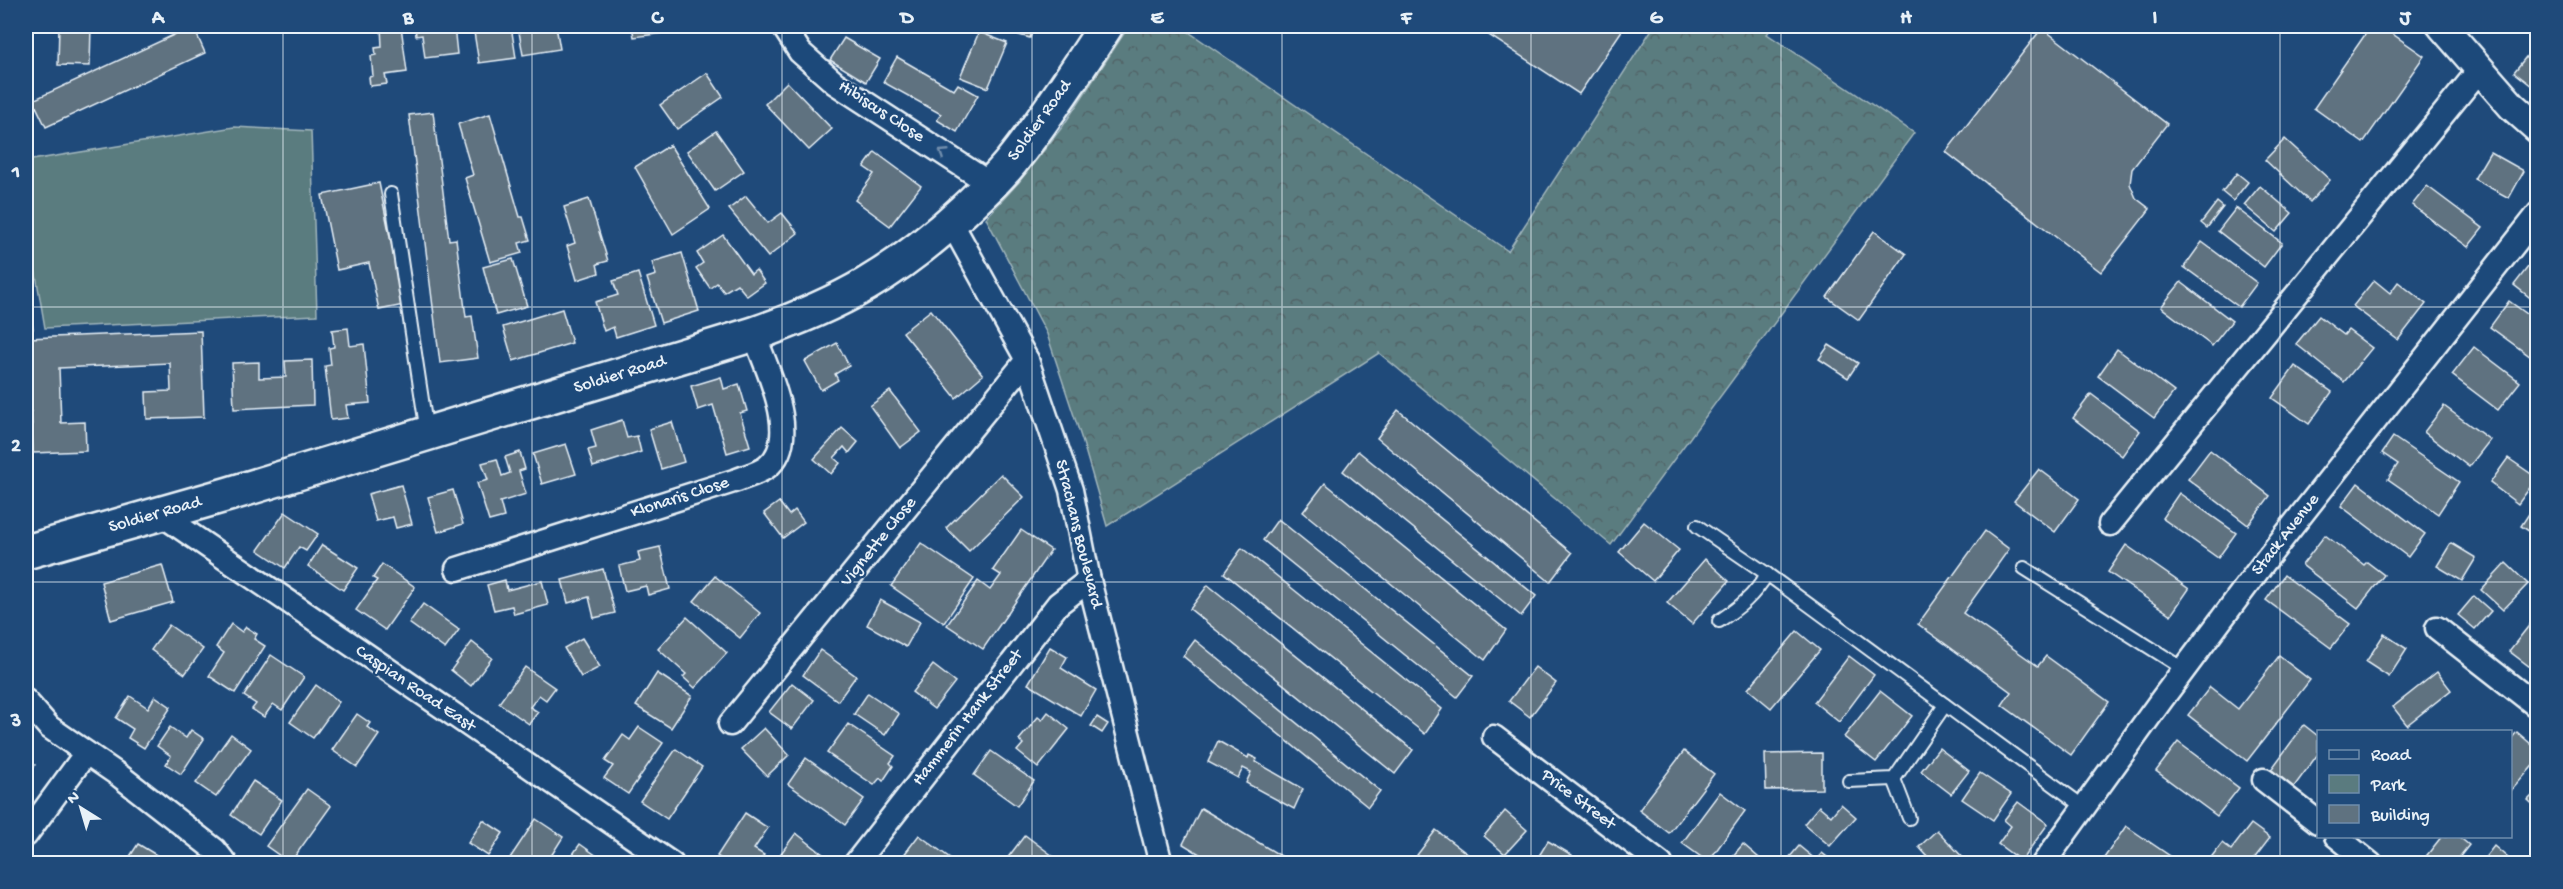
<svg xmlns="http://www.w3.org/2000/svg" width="2563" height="889" font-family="'Gochi Hand',sans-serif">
<defs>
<pattern id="forest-crowns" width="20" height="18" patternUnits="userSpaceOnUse" patternTransform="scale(1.5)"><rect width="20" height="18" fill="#5a7b7f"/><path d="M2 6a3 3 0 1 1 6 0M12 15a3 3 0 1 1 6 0" fill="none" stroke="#516467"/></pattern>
</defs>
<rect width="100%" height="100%" fill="#1f4a7a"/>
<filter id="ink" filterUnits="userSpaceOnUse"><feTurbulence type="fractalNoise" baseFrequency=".0167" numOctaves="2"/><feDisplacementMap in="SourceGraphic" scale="12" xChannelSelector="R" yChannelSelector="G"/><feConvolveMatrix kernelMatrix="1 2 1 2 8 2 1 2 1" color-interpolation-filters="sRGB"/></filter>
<g filter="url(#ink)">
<polygon fill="url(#forest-crowns)" stroke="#a1b6bc" stroke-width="1.5" points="1129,26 1180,26 1508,251 1654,26 1773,26 1767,34 1914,133 1611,545 1379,353 1107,526 1083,443 1047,334 986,218 1019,182 1063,126"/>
<polygon fill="#5a7b7f" stroke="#a1b6bc" stroke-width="1.5" points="234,127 311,131 317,315 45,328 26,216 26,161"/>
<g fill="#5f7280" stroke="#e8f1f8" stroke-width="1.5">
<polygon points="59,26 91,26 90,66 58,65"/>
<polygon points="193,26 205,53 46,127 33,100"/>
<polygon points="381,26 401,26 407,72 385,75 387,84 370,86 369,77 373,76 371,56 376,55 375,48 382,47"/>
<polygon points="415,26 454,26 457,54 425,58 422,35 416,36"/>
<polygon points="473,26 511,26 516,58 479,63"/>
<polygon points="518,26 556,26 560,49 523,55"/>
<polygon points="632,26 662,26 663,33 634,37"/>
<polygon points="683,26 713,26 684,30"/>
<polygon points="733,26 760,26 733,30"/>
<polygon points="1007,26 1040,26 1038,33 1032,32 1030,38 1005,31"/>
<polygon points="1475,26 1625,26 1579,94"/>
<polygon points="2371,26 2381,26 2424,56 2363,143 2314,108"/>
<polygon points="2042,28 2167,124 2132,169 2130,184 2136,198 2150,209 2101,272 1946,152"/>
<polygon points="979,32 1007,43 988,88 960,77"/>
<polygon points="844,38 880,59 866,82 830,60"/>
<polygon points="2538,42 2538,89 2537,90 2514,72"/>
<polygon points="897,57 954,90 958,84 978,95 957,132 937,120 941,114 883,82"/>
<polygon points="707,73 723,97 677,129 660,105"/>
<polygon points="787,82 832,129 809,150 765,104"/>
<polygon points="433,112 449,240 456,239 466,317 472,316 478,358 440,363 409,115"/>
<polygon points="490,114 520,217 523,217 530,240 519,243 522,253 490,262 465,178 473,175 458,124"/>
<polygon points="716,131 744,171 715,191 687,151"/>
<polygon points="2285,139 2330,180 2310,202 2265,160"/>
<polygon points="670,145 710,209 673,234 635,167"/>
<polygon points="875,152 921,186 890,226 855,200 874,174 864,167"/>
<polygon points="2490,152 2524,171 2509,198 2474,179"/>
<polygon points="2237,173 2248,182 2233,201 2222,192"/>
<polygon points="379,183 404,305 379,310 369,263 337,270 322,195"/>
<polygon points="2260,186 2292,213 2276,232 2244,205"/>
<polygon points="2427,186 2483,228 2468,247 2412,205"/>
<polygon points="746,196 768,223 782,213 798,233 768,257 729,209"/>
<polygon points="589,199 608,261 597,264 599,273 577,280 567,246 575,243 564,207"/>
<polygon points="2217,202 2223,207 2207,228 2201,223"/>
<polygon points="2236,208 2282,243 2264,267 2218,231"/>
<polygon points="1874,231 1906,254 1859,320 1827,297"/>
<polygon points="723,235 751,274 756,270 765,283 747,296 737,284 724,292 717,283 710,288 696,268 703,263 697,253"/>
<polygon points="2202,242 2257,283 2239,307 2184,267"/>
<polygon points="682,253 699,311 661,323 647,278 656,275 652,262"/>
<polygon points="2535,258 2538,260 2538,304 2514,285"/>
<polygon points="513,259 527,306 496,315 483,267"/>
<polygon points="638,273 654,325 616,337 613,327 604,331 595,302 618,295 613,281"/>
<polygon points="2374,280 2390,293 2398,282 2426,304 2398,340 2353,306"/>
<polygon points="2181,282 2232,321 2212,346 2161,307"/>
<polygon points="26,285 33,329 26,331"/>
<polygon points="2509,301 2538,322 2538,362 2490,327"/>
<polygon points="562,309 572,343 513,361 503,327"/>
<polygon points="931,310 983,375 956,398 903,332"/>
<polygon points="2319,316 2344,335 2348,330 2372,348 2344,382 2296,344"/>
<polygon points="348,328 350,346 364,344 370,403 346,405 348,418 331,420 325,366 331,365 329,348 334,347 332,330"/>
<polygon points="201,331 204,417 147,419 146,392 171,391 170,363 59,368 61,423 85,422 86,451 33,453 28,338"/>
<polygon points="837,343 849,366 835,374 838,380 821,390 805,361"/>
<polygon points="1829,345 1858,363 1848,378 1819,359"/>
<polygon points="2474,347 2520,382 2498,410 2452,375"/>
<polygon points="2117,349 2174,392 2154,418 2098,376"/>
<polygon points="312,360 313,405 234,409 232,363 259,362 259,378 286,377 285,361"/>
<polygon points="2295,366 2332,392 2309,424 2272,398"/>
<polygon points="721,377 724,389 739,384 747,411 740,413 750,446 727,453 713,405 698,410 691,386"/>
<polygon points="890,391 921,432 900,448 870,406"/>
<polygon points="2091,394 2140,431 2122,456 2073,418"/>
<polygon points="2444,406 2490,440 2469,467 2424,432"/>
<polygon points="1398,410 1572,553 1550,582 1377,438"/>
<polygon points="622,420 627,438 637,436 641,452 593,467 588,450 596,448 591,430"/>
<polygon points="672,422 684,462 661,469 649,429"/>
<polygon points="842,428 858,442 849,453 844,447 834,458 840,463 831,474 814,459"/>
<polygon points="2393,437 2459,482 2438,514 2388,479 2398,464 2382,453"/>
<polygon points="566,444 576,474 542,484 533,454"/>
<polygon points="2210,450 2270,496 2248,525 2188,479"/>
<polygon points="1358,451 1536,596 1521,616 1343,471"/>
<polygon points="520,452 525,469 519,471 526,494 500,502 504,517 489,521 477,483 488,480 482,463 497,459 502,476 510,473 505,457"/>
<polygon points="2508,458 2537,478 2518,504 2490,483"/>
<polygon points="2039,469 2079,499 2055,532 2014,501"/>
<polygon points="1001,474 1024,497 969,551 946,528"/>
<polygon points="1325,483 1506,630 1485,660 1303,512"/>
<polygon points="2358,483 2425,534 2408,557 2341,506"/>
<polygon points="401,485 412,524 396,528 393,517 376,521 368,494"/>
<polygon points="453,490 463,524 438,532 428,497"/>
<polygon points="2179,493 2236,533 2218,558 2162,518"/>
<polygon points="2538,500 2538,531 2535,535 2521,526"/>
<polygon points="779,502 789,515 795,510 804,522 783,538 764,513"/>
<polygon points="285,512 318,534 306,551 299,547 285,568 258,550"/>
<polygon points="1278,519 1473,676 1457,697 1263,540"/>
<polygon points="1644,522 1679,550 1653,581 1619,552"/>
<polygon points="1021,530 1051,550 983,649 947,625 978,581 990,590 1001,575 993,570"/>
<polygon points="1985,531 2009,549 1963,613 2038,666 2046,656 2109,702 2071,755 2002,705 2011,692 1918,624"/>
<polygon points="2325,535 2364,565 2367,562 2384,575 2358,608 2302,565"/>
<polygon points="921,543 974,579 944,623 891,586"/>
<polygon points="2451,543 2476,558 2462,581 2437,566"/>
<polygon points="322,545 358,568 343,590 308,566"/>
<polygon points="2126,545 2189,589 2171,615 2108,572"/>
<polygon points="660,547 670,589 648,595 646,586 625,591 619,566 640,561 638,552"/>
<polygon points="1242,548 1442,709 1425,734 1224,573"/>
<polygon points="1705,559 1729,581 1692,624 1667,603"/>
<polygon points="2506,563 2528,584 2503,610 2481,590"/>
<polygon points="382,564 415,587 385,630 356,610 377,580 373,578"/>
<polygon points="162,565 173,602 111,620 101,582"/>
<polygon points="603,569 615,613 594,618 589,597 568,603 562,580"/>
<polygon points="2284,575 2350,624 2331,648 2266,600"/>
<polygon points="715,576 760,613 740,638 694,601"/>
<polygon points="505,580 507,590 542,581 548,605 514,614 512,606 494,610 487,585"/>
<polygon points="1208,585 1413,750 1395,774 1190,609"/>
<polygon points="2474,596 2491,611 2475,629 2458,615"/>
<polygon points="880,600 920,622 906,647 867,625"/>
<polygon points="423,604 459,630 445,649 409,623"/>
<polygon points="687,617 727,653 695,688 683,677 686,674 658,649"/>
<polygon points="2531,623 2538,627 2538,665 2534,670 2509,651"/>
<polygon points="231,624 242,632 246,627 257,634 254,639 265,646 235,693 209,676 224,653 216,647"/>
<polygon points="169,625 203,649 185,674 151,650"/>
<polygon points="1797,631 1820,650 1771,708 1748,689"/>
<polygon points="2384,634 2407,649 2389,677 2366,662"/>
<polygon points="582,638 600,667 581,677 564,648"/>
<polygon points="1195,640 1380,791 1368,807 1183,656"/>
<polygon points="472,642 492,658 471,686 451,670"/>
<polygon points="1050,647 1067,657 1061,668 1096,690 1081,716 1028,684"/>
<polygon points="820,650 856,676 838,701 803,675"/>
<polygon points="271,655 304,677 282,710 273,704 264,717 252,709 256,704 244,696"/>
<polygon points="1849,656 1874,675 1839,722 1814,702"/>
<polygon points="2279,656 2310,680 2247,761 2188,715 2210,687 2238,709"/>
<polygon points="933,665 955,682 934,709 912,692"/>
<polygon points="525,667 555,688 546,700 539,695 530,707 538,712 529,724 499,703"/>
<polygon points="1535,667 1556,683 1530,717 1509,701"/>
<polygon points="2437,672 2451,690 2407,725 2393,707"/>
<polygon points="657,673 692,696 671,728 636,706"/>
<polygon points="792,683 814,700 792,729 769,712"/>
<polygon points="316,685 339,702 313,738 290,722"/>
<polygon points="1880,691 1912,716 1876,762 1844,737"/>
<polygon points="868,693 899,714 885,735 854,714"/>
<polygon points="130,696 148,708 155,696 171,707 144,748 128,738 133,729 116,718"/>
<polygon points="1048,712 1069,729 1038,768 1017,751 1023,744 1019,740 1038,717 1042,720"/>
<polygon points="357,714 370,723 367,727 379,735 357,767 332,750"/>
<polygon points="1097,717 1108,724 1102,733 1091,726"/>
<polygon points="848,724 895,756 890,763 893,766 883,781 880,778 874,785 827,753"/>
<polygon points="2304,725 2318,736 2318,754 2293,788 2270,771"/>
<polygon points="170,727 186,738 191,730 204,739 181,774 166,764 171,756 157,746"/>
<polygon points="639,727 663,743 628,794 604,778 613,766 605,761 623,735 630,740"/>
<polygon points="764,728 789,755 767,776 741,749"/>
<polygon points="2517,732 2538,750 2538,760 2510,792 2510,740"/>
<polygon points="231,734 251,749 216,797 196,783"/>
<polygon points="1218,741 1248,758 1249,755 1257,759 1256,762 1303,789 1294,809 1246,783 1251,772 1243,768 1238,778 1208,762"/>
<polygon points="2178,742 2239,788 2217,816 2156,771"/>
<polygon points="1939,748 1969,771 1951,794 1921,771"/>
<polygon points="676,749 702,767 667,819 640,801"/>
<polygon points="991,751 1034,781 1017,806 974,775"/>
<polygon points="1684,751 1714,774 1669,833 1639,810"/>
<polygon points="1822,753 1822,789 1766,790 1765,754"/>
<polygon points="26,758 35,765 26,777"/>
<polygon points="806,758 864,799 845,825 788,784"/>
<polygon points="1980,773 2011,794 1993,820 1962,799"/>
<polygon points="253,781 282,800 259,834 231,815"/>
<polygon points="307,789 331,806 290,863 266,846"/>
<polygon points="2538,790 2538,809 2528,800"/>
<polygon points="1720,792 1745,811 1708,862 1682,843"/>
<polygon points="2018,802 2048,824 2021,861 1998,844 2011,826 2004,820"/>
<polygon points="1841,804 1856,817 1830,846 1804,824 1819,806 1831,816"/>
<polygon points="1201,808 1291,862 1290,864 1216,864 1183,844"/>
<polygon points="1505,811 1527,830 1505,854 1484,836"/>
<polygon points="745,813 768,828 754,849 764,855 758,864 729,864 717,856"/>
<polygon points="536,819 563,837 546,864 506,864"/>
<polygon points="483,820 503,833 488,856 468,843"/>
<polygon points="2251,824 2270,838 2250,864 2206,864 2222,843 2231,850"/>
<polygon points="2126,826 2173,858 2169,864 2113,864 2104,858"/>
<polygon points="1436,830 1470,856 1464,864 1429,864 1417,855"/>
<polygon points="1937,830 1969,864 1922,864 1928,857 1919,847"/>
<polygon points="796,833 824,855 817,864 773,864"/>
<polygon points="919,835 958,864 904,864 900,860"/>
<polygon points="1025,835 1061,862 1003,864"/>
<polygon points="2442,836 2458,836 2469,845 2454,864 2420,864"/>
<polygon points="1548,841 1572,855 1567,864 1534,864"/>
<polygon points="138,844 163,859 160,864 125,864"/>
<polygon points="580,844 607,863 566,864"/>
<polygon points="1743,844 1766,864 1726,864"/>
<polygon points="1799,846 1816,860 1822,853 1836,864 1784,864"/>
<polygon points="2494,846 2515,864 2480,864"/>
</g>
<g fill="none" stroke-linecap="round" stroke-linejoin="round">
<g stroke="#e8f1f8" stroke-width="16">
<g id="service">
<polyline points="391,194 427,433"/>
<polyline points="1697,526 1767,574 2084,807"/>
<polyline points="2024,568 2184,669"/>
<path d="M1719,621C1740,607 1754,596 1767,574"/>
<polyline points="1894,779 1909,818"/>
<polyline points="1849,781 1894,779 1945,705"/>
</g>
</g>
<g stroke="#e8f1f8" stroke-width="27">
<g id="minor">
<polyline points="783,26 800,52 835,83 992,185"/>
<polyline points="951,222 1027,360 1071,490 1089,580 1161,864"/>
<polyline points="159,513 672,864"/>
<polyline points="2110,524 2480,69"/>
<path d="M457,569L737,480C747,476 759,473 767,467C803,439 766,368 754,334"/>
<polyline points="2437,628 2538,707"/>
<polyline points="26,701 49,727 120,776 215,850 226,864"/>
<polyline points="730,724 1027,360"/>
<polyline points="1494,737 1661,864"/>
<polyline points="2264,780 2318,822"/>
<polyline points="26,835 86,753"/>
<polyline points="2336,836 2371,864"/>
<polyline points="855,864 1058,604 1089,580"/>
<polyline points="2043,864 2162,699 2265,561 2538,214"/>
</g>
</g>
<g stroke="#e8f1f8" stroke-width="33">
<polyline id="tertiary" points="2442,26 2512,106 2538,129"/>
</g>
<g stroke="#e8f1f8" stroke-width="38">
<path id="secondary" d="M26,552L229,494L754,334C841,304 896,273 964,210C982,193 1000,177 1015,157C1048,115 1077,70 1106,26"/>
</g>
<use href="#service" stroke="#1f4a7a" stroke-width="12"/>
<use href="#minor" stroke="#1f4a7a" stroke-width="22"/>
<use href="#tertiary" stroke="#1f4a7a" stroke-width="28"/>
<use href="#secondary" stroke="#1f4a7a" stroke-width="33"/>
</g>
<defs><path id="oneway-chevron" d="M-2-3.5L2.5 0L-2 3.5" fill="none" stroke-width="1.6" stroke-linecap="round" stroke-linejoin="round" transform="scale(1.5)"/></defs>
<use stroke="#6f8dac" href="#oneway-chevron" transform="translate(943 153) rotate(-147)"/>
</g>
<path fill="none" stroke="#e8f1f8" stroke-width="1.5" stroke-opacity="0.55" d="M283,26V864M532,26V864M782,26V864M1032,26V864M1282,26V864M1531,26V864M1781,26V864M2031,26V864M2280,26V864M26,307H2538M26,582H2538"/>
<g text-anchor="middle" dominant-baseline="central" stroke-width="4.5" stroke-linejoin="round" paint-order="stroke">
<g font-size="18" fill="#e8f1f8" stroke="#1f4a7a">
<text transform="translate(881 112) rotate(33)">Hibiscus Close</text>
<text transform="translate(1040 121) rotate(-54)">Soldier Road</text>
<text transform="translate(620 375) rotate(-17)">Soldier Road</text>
<text transform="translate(680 498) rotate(-18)">Klonaris Close</text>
<text transform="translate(155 515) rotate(-16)">Soldier Road</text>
<text transform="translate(1078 534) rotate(76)">Strachans Boulevard</text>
<text transform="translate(2286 535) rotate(-52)">Stack Avenue</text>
<text transform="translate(879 542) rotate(-51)">Vignette Close</text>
<text transform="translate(415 689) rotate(34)">Caspian Road East</text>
<text transform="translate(968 718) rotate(-52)">Hammerin Hank Street</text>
<text transform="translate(1578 800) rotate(37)">Price Street</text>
</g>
</g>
<rect width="2563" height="889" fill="none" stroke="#1f4a7a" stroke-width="66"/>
<rect x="2317" y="730" width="195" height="108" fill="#1f4a7a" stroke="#6f8dac" stroke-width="1.5"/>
<rect x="2329" y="750" width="30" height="9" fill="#1f4a7a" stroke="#6f8dac" stroke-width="1.5"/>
<text x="2371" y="760" font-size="18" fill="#e8f1f8">Road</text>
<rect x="2329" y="775" width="30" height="18" fill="#5a7b7f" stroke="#6f8dac" stroke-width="1.5"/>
<text x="2371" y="790" font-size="18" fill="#e8f1f8">Park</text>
<rect x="2329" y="805" width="30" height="18" fill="#5f7280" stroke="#6f8dac" stroke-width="1.5"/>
<text x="2371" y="820" font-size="18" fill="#e8f1f8">Building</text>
<g transform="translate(81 808) rotate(323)" stroke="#1f4a7a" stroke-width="4.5" paint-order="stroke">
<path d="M0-4.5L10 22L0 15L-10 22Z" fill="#e8f1f8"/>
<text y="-9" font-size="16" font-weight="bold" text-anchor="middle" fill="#e8f1f8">N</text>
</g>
<rect x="33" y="33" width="2497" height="823" fill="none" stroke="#e8f1f8" stroke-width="2"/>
<g font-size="20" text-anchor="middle" font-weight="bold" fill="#e8f1f8">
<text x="158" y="23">A</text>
<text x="408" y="23">B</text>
<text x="657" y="23">C</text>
<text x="907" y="23">D</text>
<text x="1157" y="23">E</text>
<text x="1406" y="23">F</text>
<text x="1656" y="23">G</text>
<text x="1906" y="23">H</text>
<text x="2155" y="23">I</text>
<text x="2405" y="23">J</text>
<text x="16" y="177">1</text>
<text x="16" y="451">2</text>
<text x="16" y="726">3</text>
</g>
</svg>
